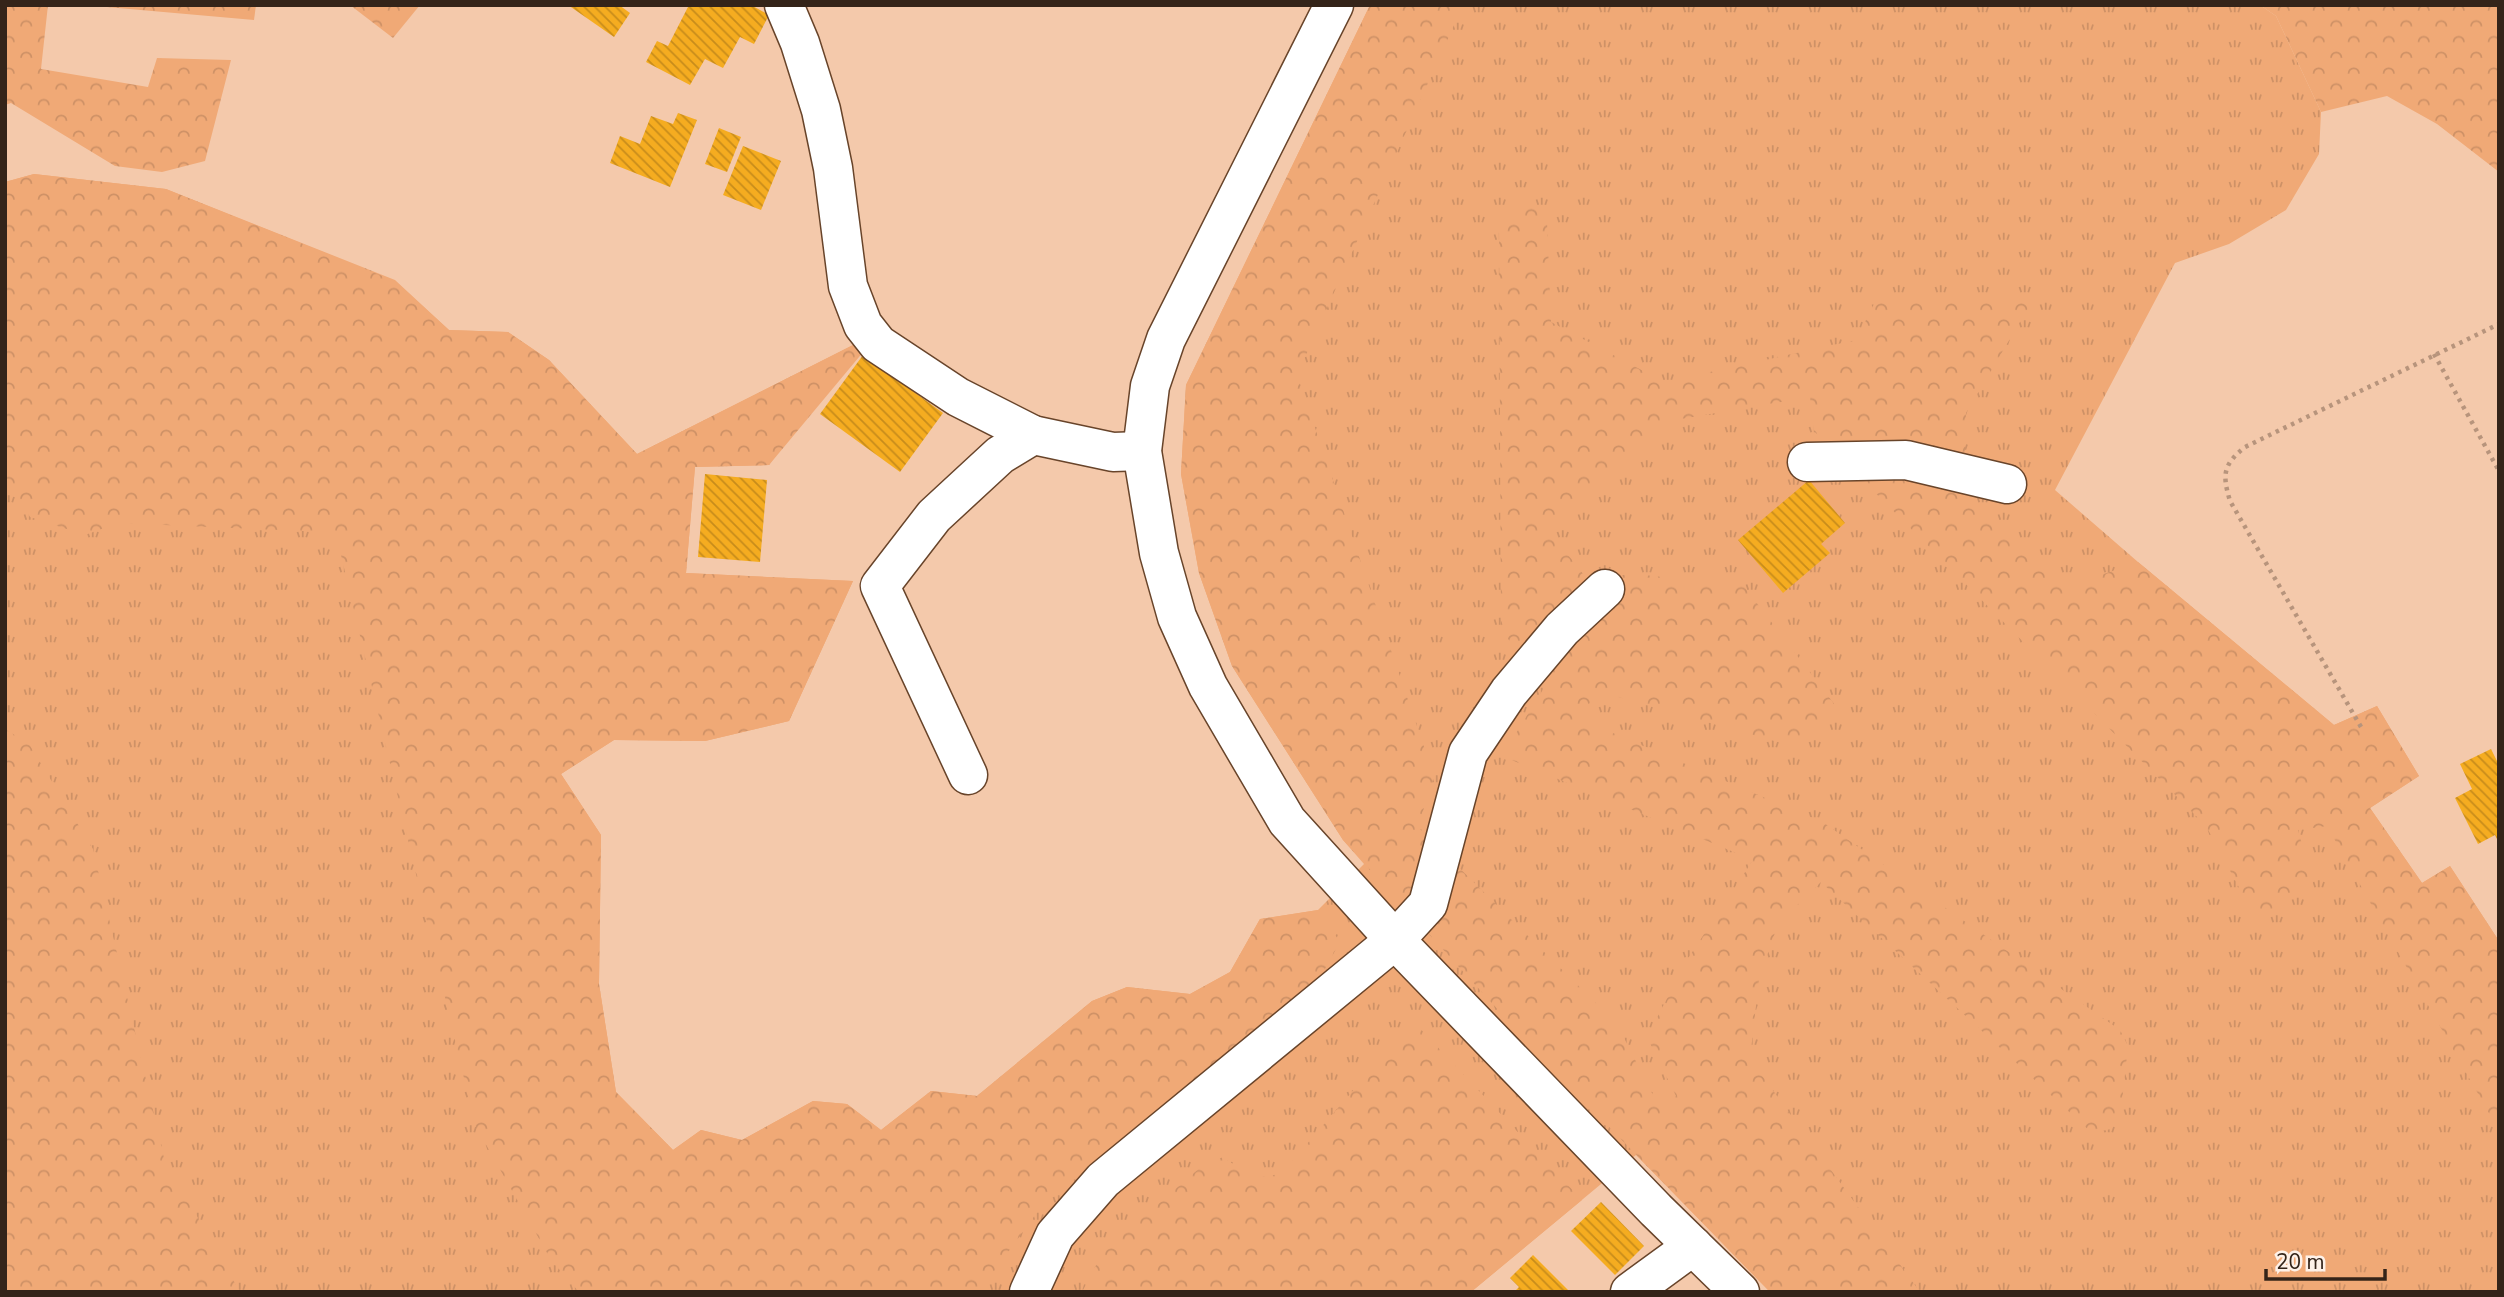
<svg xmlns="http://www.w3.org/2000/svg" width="2504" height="1297" font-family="'Nunito Sans',sans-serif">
<defs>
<pattern id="grass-tufts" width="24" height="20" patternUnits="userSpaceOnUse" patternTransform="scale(1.75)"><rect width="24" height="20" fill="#f0a976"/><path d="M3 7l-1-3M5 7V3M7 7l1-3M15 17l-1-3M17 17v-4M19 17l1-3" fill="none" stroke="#ce9166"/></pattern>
<pattern id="forest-crowns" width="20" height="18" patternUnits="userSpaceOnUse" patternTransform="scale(1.75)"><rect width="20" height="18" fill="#f0a976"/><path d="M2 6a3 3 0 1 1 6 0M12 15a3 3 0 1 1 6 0" fill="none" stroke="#ce9166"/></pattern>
<pattern id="building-back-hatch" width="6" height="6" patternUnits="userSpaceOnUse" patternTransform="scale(1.75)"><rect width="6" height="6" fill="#f5ac20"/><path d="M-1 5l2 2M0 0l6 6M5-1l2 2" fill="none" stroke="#c78c1b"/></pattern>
</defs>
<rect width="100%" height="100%" fill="#f4c9ab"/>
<polygon fill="url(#grass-tufts)" points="1370,5 2260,5 2276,16 2321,112 2319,154 2286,210 2229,244 2175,263 2055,490 2138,562 2334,725 2377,706 2419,776 2370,808 2422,883 2450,866 2499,941 2499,1292 1770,1292 1636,1155 1471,1292 5,1292 5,182 34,174 166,189 395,280 449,330 508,332 549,360 637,454 857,343 769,465 695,467 686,573 853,581 789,721 705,741 614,740 561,774 601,835 599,984 616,1092 673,1150 701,1130 742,1140 813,1101 847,1104 881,1130 931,1091 977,1096 1092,1001 1127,987 1190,994 1230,972 1260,919 1318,910 1364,864 1343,840 1232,666 1199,573 1181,474 1186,385"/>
<g fill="url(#forest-crowns)">
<polygon points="5,5 48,5 41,69 148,87 157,58 231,60 205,161 162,172 115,166 11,103 5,105"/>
<polygon points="84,5 256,5 254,20"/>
<polygon points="350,5 420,5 393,38"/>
<polygon points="1370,5 1463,5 1297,375 1434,776 1418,827 1617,1024 1659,1107 1676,1096 1647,1037 1687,960 1753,860 1502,756 1547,683 1501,631 1499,222 1530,204 1547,221 1551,322 1664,382 1856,340 1877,298 2036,295 1966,413 1964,495 2064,588 2138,562 2334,725 2377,706 2419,776 2370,808 2422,883 2450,866 2499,941 2499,1131 2327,826 2298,830 2313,884 2256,919 2206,826 1814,431 1810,397 1675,420 1547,528 1587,579 1633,574 1743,585 1835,705 1803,749 1597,691 1580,719 1824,823 2120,1030 2128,1046 2121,1111 2111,1129 2092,1133 1821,882 1778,924 1759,979 1750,1059 1920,1292 1770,1292 1543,1059 1343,840 1232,666 1199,573 1181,474 1186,385"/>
<polygon points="2260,5 2499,5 2499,172 2437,124 2387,96 2321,112 2276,16"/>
<polygon points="34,174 166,189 395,281 449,330 508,332 549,360 637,454 857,343 864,351 769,465 695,467 686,573 853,581 789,721 705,741 614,740 561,774 601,835 599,984 616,1092 673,1150 701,1130 742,1140 813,1101 847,1104 881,1130 931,1091 977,1096 1092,1001 1127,987 1190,994 1230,972 1260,919 1318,910 1340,942 1312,992 1057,1185 979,1292 579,1292 551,1260 475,1125 341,555 326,532 118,523 85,535 30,517 5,475 5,182"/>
<polygon points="5,729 29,744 93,849 164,1158 240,1292 13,1292 5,1284"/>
<polygon points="1413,1021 1582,1200 1471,1292 1082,1292 1103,1252 1202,1166 1223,1157 1253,1178 1281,1174"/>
</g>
<g fill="url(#building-back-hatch)">
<polygon points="568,5 619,5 630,13 614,37"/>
<polygon points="689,5 751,5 769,15 754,44 740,37 723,68 705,59 690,85 646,62 657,41 668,46"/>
<polygon points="678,113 697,120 670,187 610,163 620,136 640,144 651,116 673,124"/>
<polygon points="719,128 741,137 727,172 705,164"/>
<polygon points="743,146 781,161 761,210 723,195"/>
<polygon points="863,355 943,413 900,472 820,414"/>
<polygon points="705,474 767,480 760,562 698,557"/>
<polygon points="1809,480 1845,523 1821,544 1830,553 1783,593 1738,540"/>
<polygon points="2491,749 2499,765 2499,843 2495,835 2478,844 2455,798 2472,789 2460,764"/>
<polygon points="1601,1202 1644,1246 1615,1275 1571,1231"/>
<polygon points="1533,1255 1568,1290 1566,1292 1514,1292 1519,1287 1510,1278"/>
</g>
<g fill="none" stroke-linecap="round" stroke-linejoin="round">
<g stroke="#68442a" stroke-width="41">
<g id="minor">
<polyline points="784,5 800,43 821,110 833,168 848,286 863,325 878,344 958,397 1033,435 1113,452 1142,451"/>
<polyline points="1334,5 1166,339 1150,386 1142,451 1159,553 1177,617 1208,686 1287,821 1395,940 1656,1210 1740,1292"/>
<polyline points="1807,462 1906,460 2007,484"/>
<polyline points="968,775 880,586 934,516 1000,455 1033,435"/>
<polyline points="1029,1292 1055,1235 1103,1180 1395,940 1428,904 1468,753 1509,692 1562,629 1605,589"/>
<polyline points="1630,1292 1693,1246"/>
</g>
</g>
<g stroke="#b7947c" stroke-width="4.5" stroke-dasharray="3.5 5" stroke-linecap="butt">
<polyline points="2434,354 2499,471"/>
<path d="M2361,727L2230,501C2222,474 2223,465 2245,447L2499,324"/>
</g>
<use href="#minor" stroke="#fff" stroke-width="38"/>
</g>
<rect width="2504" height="1297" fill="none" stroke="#342419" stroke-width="14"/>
<path d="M2266 1269v10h119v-10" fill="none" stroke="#342419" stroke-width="3.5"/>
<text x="2276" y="1269" font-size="21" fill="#342419" stroke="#fef1e8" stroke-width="5" paint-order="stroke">20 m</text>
</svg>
